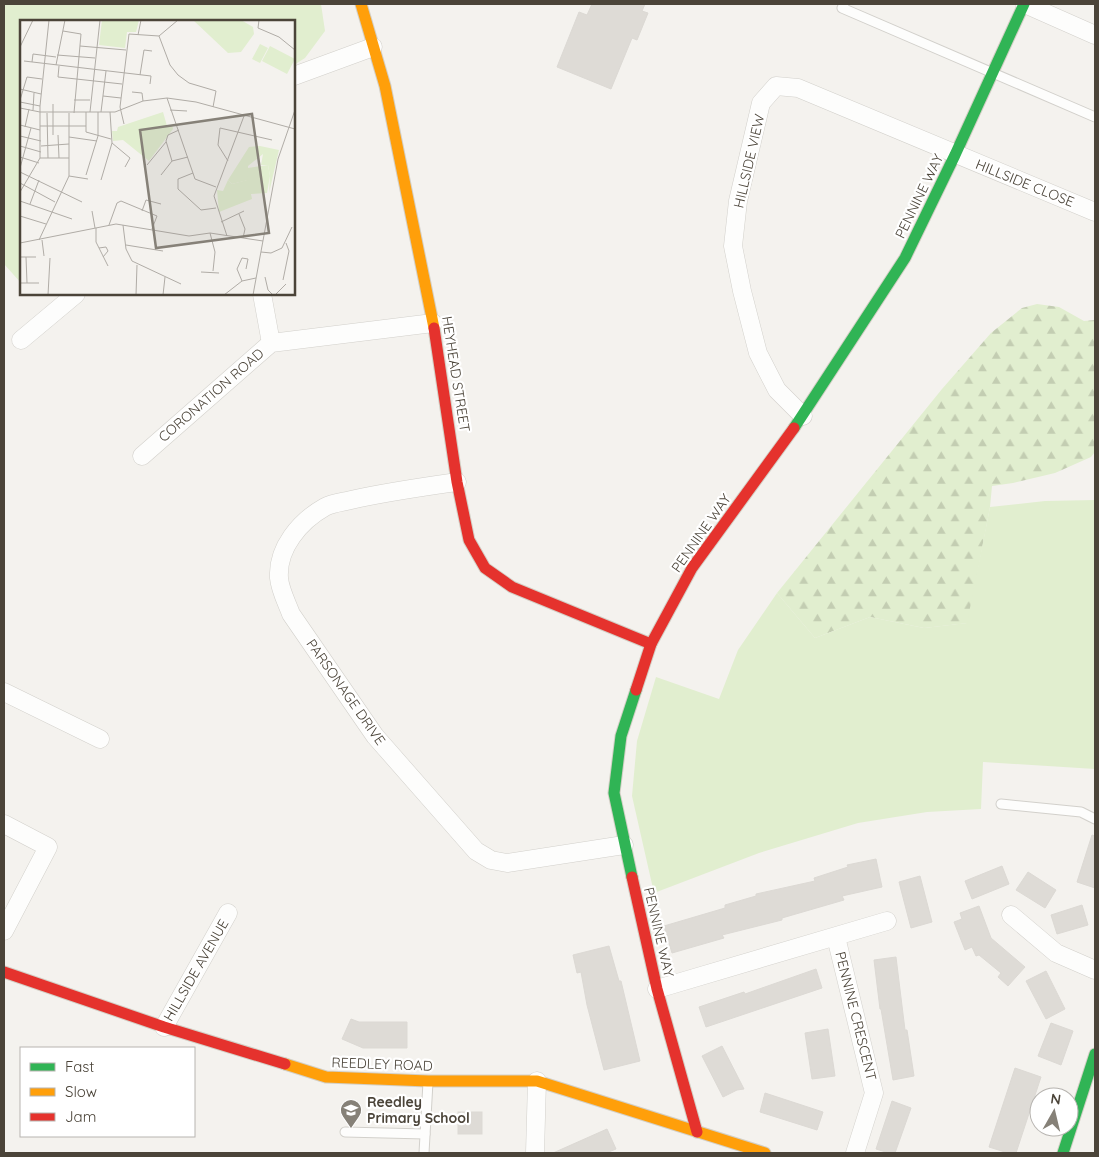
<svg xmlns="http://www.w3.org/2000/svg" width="1099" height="1157" font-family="Quicksand,sans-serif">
<defs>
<pattern id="forest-firs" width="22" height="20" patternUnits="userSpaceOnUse" patternTransform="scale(1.25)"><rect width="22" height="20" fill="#e1eecf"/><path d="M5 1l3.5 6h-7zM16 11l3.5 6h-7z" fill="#c3cdb2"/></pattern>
</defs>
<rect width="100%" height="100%" fill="#f4f2ee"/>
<polygon fill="url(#forest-firs)" points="1037,304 1059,307 1084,321 1095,320 1095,452 1091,457 1055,473 1013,483 992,486 990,507 968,623 924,628 870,617 815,638 777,593 942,389 991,333 1022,308"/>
<g fill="#e1eecf">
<polygon points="4,4 321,4 325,31 305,58 294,65 294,21 21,21 21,283 4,264"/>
<polygon points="1095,500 1095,769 983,762 981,809 927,812 858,823 759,853 654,893 632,796 637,741 656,677 719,699 738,650 777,593 815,638 870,617 924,628 967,623 990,507 1045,501"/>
</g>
<g fill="#dedbd6" stroke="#dcd9d4">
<polygon points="592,4 645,4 642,11 648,13 637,40 632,38 611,89 557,67 579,12 587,15"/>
<polygon points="1092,835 1095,836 1095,888 1077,882"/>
<polygon points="876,859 882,887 842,896 844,900 782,918 782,920 722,935 724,938 672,953 664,926 725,908 725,905 756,896 756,894 815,881 814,878 848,867 847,865"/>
<polygon points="1002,866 1009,884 972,899 965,881"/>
<polygon points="1028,872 1056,890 1045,908 1016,890"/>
<polygon points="920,876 932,922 911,928 899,882"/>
<polygon points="1082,905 1088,925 1057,934 1051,915"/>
<polygon points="979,906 991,938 1025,967 1008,986 998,977 1001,973 979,955 976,956 972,947 965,950 954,922 962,919 960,913"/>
<polygon points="609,946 619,981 621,981 640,1061 604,1070 587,1005 581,972 577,973 573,955"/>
<polygon points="896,957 905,1030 907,1030 914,1076 893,1080 881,1009 880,1009 874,960"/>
<polygon points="816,969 822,988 706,1027 699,1007 744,992 745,994"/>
<polygon points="1046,971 1065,1009 1046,1019 1026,981"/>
<polygon points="351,1019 359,1022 407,1022 407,1048 363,1048 342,1039"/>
<polygon points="1051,1023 1073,1031 1061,1065 1038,1056"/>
<polygon points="828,1029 835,1076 812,1079 805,1033"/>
<polygon points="722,1046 744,1089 737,1090 723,1097 702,1056"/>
<polygon points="1015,1068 1041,1077 1016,1153 1008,1153 989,1147"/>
<polygon points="765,1093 823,1112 817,1130 760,1112"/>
<polygon points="892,1101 911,1108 895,1153 889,1153 876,1149"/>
<rect x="458" y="1112" width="24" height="22"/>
<polygon points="607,1129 616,1149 606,1153 553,1153"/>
</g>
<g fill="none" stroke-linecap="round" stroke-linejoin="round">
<g stroke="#d2d0cb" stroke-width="11">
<g id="lane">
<polyline points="844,4 842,8 1095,117"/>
<polyline points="1001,804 1081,812 1095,819"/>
<polyline points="345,1132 425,1134"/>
<polyline points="424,1153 428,1082"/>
</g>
</g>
<g stroke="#d2d0cb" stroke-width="19">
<g id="street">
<polyline points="1025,4 1095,35"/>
<polyline points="294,76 373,47"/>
<polyline points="262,294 271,343"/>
<polyline points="21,340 76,294"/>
<polyline points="803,416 777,390 758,353 742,291 733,246 738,201 761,103 776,86 798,88 1095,212"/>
<polyline points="142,456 271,343 433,323"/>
<path d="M457,482C422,487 386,492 351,500C343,502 332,503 325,507C300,521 277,548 279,578C280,590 287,603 291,614L375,736L476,851L491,860L507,863L624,845"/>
<polyline points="4,692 100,739"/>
<polyline points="4,824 48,847 4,931"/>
<polyline points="1011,915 1056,953 1095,970"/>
<polyline points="836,937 874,1093 855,1153"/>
<polyline points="657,989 887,921"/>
<polyline points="164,1027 228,913"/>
<polyline points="535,1153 537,1081"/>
</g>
</g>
<g stroke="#d3cfc5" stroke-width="13">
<g id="fast">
<polyline points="794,428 905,258 955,155 1024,4"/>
<polyline points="632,877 614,793 621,736 636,690"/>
<polyline points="1063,1153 1095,1054"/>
</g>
</g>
<g stroke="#d3cfc5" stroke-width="13">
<g id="slow">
<polyline points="361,4 385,86 434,328"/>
<polyline points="285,1064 326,1077 428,1081 537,1081 765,1153"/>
</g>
</g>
<g stroke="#d3cfc5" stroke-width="13">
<g id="jam">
<polyline points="434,328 457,482 469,540 485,568 512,587 651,644"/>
<polyline points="636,690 651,644 692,568 794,428"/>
<polyline points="632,877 657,989 697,1132"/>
<polyline points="4,972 164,1027 285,1064"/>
</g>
</g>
<use href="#lane" stroke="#fdfdfc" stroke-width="9"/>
<use href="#street" stroke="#fdfdfc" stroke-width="18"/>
<use href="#fast" stroke="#30b455" stroke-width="11"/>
<use href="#slow" stroke="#ff9f0a" stroke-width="11"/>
<use href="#jam" stroke="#e5322d" stroke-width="11"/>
</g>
<defs>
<g id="school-pin" transform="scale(1.125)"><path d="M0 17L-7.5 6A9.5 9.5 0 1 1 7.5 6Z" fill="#868178" stroke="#fff"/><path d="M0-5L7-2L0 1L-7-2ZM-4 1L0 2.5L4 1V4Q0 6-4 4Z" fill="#fff"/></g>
</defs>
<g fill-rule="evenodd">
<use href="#school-pin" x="351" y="1110"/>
</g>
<g text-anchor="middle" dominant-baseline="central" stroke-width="4.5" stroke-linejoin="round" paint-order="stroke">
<g font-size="14" fill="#4b4439" stroke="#fff">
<text transform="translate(749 161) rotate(-77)">HILLSIDE VIEW</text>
<text transform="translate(1025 183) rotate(22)">HILLSIDE CLOSE</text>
<text transform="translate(919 196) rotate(-64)">PENNINE WAY</text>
<text transform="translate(456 374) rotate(81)">HEYHEAD STREET</text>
<text transform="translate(211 395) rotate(-41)">CORONATION ROAD</text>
<text transform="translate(701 533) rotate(-55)">PENNINE WAY</text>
<text transform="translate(346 692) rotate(55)">PARSONAGE DRIVE</text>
<text transform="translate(659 932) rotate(77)">PENNINE WAY</text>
<text transform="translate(196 970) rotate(-60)">HILLSIDE AVENUE</text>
<text transform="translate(856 1016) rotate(76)">PENNINE CRESCENT</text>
<text transform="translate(382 1064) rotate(2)">REEDLEY ROAD</text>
</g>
<g font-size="14" font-weight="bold" fill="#4b4439" stroke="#fff" text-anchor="start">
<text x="367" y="1102">Reedley<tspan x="367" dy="16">Primary School</tspan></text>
</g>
</g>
<g transform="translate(20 20)">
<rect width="275" height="275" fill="#f4f2ee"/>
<path d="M240,126L259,130L249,173L250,156L248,145H241L243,134L228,146V160L212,164L208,160L229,127Z" fill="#e1eecf"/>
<path d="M82,0H119L116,12H107L105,28L79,25ZM173,0H221L233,7L234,14L221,32L208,33ZM240,24L248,28L240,43L232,39ZM250,26L275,39L267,54L242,41ZM143,92L147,106L152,105L153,109L129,141L103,120L93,121L92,111H97L98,107ZM248,145L250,156L247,173L231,174L232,179L199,192L197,170L203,171L208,160L212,164L227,160L228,148Z" fill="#e1eecf"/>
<path fill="none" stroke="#b0aca6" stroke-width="1" d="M239,0L238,8L259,17L275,30M43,11L61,14L54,93M118,15L121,0M139,16L150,45L158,55L169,63L196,71L193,87M60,26L106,30M0,27L13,0M37,35L75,38M4,41L131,56L130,64M12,42L13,34L36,37M36,45L45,0M39,46L38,57L102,64M120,55L124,30L132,31M0,69L21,74M112,72L122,73L123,81M83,76L101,78M147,78L175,159L196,167M0,80L7,57L22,59M54,80H70M0,82L20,86M33,84V115M0,88L20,92M13,90L14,73M150,90L167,91M20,92H95L123,81L147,78L176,82L275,109M66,92V112L91,119M70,92L80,0M81,92L86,51M27,93L28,138M104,104L100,87L109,14L139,16L158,0M0,105L20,110M20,106H66M5,107L9,89M38,115L39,138M0,116L21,121M49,117L77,121M92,123L110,138L105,147M0,126L21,132M21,126L49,124M0,137L19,143M20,138H49M152,141L146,121L148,115L159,110M208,141L198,125L200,108L252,120M127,145L146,122M0,148L11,108M0,152L62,182M173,153L158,159V169L181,190L196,188M66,155L78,116V92M141,155L152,141L168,137M49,156L68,159M81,160L92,123L90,92M0,163L35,182M0,172L20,138V86L29,0M0,181L52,199M10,184L19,160M72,191L75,208M122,191L126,180L141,184M219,194L225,209L223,218M0,196L26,204M201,202L224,191M89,205L97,183L101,181L137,196L132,209M103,205L106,229L112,241L161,264M76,208V222L88,246M190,213L195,232L193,251M207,216L194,176L224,96M19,220L49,156V93M22,220L24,236M0,223L96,204L169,216L190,213L243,221M106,225L143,231M79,228L86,227L88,231L83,237M241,232L251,233L262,228L272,207M0,237H16M6,237L7,263M181,252L199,253M245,257L248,270L253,275M263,260L269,231L266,223M222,261L217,249L222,238L228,239L226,249M0,263H19M28,275L30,238M116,275L117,245M143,275L145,257M204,275L222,261L236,258M233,275L258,139L275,90M255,275L266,264"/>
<path fill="#868178" fill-opacity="0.15" stroke="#868178" stroke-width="2.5" d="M232,94L249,213L136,228L120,110Z"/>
<rect width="275" height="275" fill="none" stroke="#4b4439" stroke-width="2.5"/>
</g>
<rect width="1099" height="1157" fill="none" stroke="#4b4439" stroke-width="10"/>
<rect x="20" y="1047" width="175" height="90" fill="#ffffff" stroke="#b7b4b0"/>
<rect x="30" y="1063" width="25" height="8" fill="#30b455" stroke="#b7b4b0"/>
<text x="65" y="1072" font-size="15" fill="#4b4439">Fast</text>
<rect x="30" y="1088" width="25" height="8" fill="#ff9f0a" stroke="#b7b4b0"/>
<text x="65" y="1097" font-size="15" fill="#4b4439">Slow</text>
<rect x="30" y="1113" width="25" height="8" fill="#e5322d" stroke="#b7b4b0"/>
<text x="65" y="1122" font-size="15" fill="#4b4439">Jam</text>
<g transform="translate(1054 1112) rotate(8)"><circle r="24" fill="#ffffff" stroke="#b7b4b0"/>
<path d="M0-4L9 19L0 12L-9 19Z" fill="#868178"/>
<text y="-8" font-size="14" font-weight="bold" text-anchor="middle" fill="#4b4439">N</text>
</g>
</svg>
